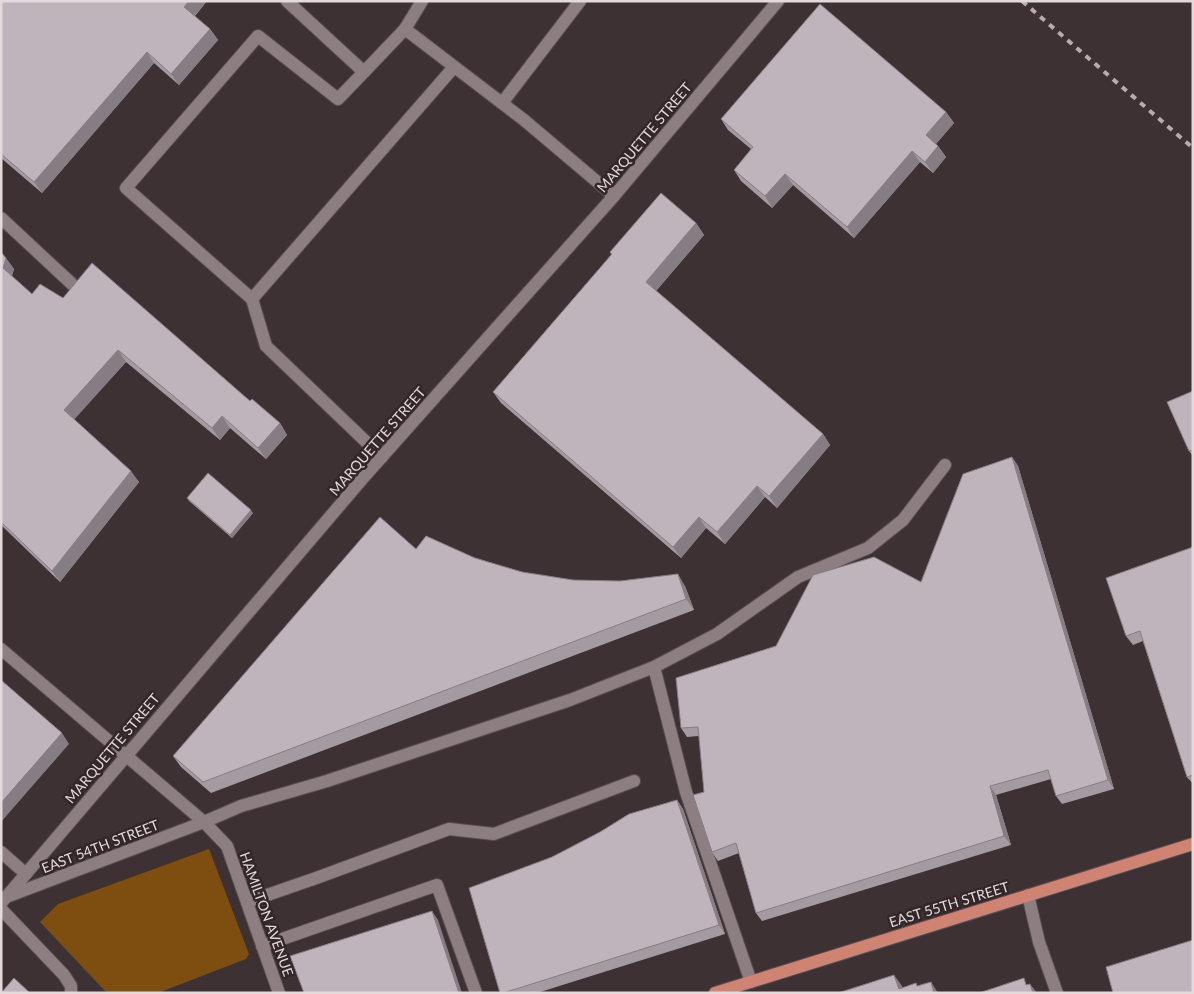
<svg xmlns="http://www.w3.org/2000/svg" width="1194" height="994" font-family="Lato,sans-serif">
<rect width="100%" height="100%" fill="#3d3133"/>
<polygon fill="#7d4e10" points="209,849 249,954 246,959 158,993 111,993 105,991 40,922 58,904"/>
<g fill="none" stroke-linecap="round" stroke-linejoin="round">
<g stroke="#594f51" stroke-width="14">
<g id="minor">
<polyline points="287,1 364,72 405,29 524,120 614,196"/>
<polyline points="405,29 422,1"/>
<polyline points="364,72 338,99 258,36 126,188 252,299 266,346 382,457"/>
<polyline points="502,103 580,1"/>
<polyline points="1,218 72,284"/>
<polyline points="252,299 454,67"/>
<polyline points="1,649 204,822 227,846 279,993"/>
<polyline points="654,667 717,634 798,577 868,548 903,520 945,465"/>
<polyline points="1,852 26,874"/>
<polyline points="1028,895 1039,942 1057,993"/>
<polyline points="9,896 204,822 241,806 327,781 570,700 654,667 686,792 751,982"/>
<polyline points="247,902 319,877 449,829 494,834 634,781"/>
<polyline points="1,903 363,478 614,196 778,1"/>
<polyline points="1,909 64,975 71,986 71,993"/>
<polyline points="262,946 437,885 476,993"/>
</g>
</g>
<g stroke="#594f51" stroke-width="14">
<polyline id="major" points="715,993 1193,844"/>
</g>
<use href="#minor" stroke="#8d7e81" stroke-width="12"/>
<use href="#major" stroke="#ce8373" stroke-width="12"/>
<polyline stroke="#b6adae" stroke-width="4" stroke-dasharray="6 6" stroke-linecap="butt" points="1022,1 1193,148"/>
</g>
<g fill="#a49aa2">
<polygon points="1,1 207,1 195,16 210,29 218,40 179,85 154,63 42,193 1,158"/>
<polygon points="946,112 954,123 936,144 938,146 946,157 933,173 920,162 854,238 793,185 772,208 741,181 734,170 751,149 728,130 721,119"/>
<polygon points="696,223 704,235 656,291 823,434 830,445 777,508 765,497 725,544 706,528 681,558 501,403 493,392 611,255 610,252"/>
<polygon points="1,252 14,269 12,276 32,294 63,298 250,401 280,423 287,435 266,459 230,428 220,440 126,362 74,419 139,482 60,582 1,525"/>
<polygon points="1193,391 1193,456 1189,451"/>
<polygon points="1012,457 1018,466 1114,789 1062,804 1056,796 1051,779 996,795 1011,845 762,921 756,913 739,853 718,861 712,852 699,736 687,737 681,728 776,646 921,582"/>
<polygon points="187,498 253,513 232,538 189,501"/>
<polygon points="1193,547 1193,784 1187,777 1143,641 1133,645 1126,636"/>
<polygon points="416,549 475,558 522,572 573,580 685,586 694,610 211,793 181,767 173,756"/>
<polygon points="677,800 683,809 725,934 537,993 500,993 552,857"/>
</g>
<g fill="#867d84">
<polygon points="189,1 207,1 192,18 184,7"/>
<polygon points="210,29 218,40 179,85 171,74"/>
<polygon points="147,52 154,63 42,193 34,182"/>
<polygon points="946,112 954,123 933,147 926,135"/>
<polygon points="938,146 946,157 933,173 925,162"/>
<polygon points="912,151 920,162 854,238 847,227"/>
<polygon points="785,174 793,185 772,208 765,196"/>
<polygon points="696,223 704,235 654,293 646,282"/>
<polygon points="6,258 14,269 11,279 3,268"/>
<polygon points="118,350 126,362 72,422 64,410"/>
<polygon points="222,416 230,428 220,440 212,428"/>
<polygon points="280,423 287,435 266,459 258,448"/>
<polygon points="823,434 830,445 777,508 769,496"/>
<polygon points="1012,457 1018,466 1114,789 1108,780"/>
<polygon points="131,471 139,482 60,582 52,571"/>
<polygon points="757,486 765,497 725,544 717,532"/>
<polygon points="251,510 253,513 232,538 230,535"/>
<polygon points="699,517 706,528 681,558 673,547"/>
<polygon points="678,574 685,586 694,610 686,599"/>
<polygon points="62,733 69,744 1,822 1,803"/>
<polygon points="990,786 996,795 1011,845 1004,836"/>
<polygon points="677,800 683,809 725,934 719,925"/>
<polygon points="432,911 438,920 462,993 459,993"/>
<polygon points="894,975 902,986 904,993 899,989"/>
<polygon points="931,982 938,993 934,993"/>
<polygon points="1030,984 1037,993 1033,993"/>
</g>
<g fill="#bfb3bc" stroke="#867d84">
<polygon points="1,1 189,1 184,7 210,29 171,74 147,52 34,182 1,154"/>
<polygon points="820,4 946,112 926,135 938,146 925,162 912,151 847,227 785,174 765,196 734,170 753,147 721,119"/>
<polygon points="661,193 696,223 646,282 823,434 769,496 757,486 717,532 699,517 673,547 493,392 612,254 610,252"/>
<polygon points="1,252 6,258 3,268 32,294 40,284 63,298 92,263 250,401 252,399 280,423 258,448 222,416 212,428 118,350 64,410 131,471 52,571 1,522"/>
<polygon points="1193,391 1193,450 1189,451 1167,402"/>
<polygon points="1012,457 1108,780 1056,796 1048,770 990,786 1004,836 756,913 736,843 712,852 693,795 704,792 698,727 681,728 676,678 776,646 813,575 874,557 921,582 963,474"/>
<polygon points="208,473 251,510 230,535 187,498"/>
<polygon points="380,517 416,549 426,536 475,558 522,572 573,580 620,581 678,574 686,599 203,782 173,756"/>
<polygon points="1193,547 1193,775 1187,777 1140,631 1126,636 1106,578"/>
<polygon points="1,680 62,733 1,803"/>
<polygon points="677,800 719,925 503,993 500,993 469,888 552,857 600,832 629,814"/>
<polygon points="432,911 459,993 304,993 290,956"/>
<polygon points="1193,940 1193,993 1113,993 1106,967"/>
<polygon points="894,975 899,989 916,983 917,986 931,982 934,993 838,993"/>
<polygon points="14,978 30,993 1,993"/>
<polygon points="1024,978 1026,985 1030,984 1033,993 979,993"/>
</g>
<g text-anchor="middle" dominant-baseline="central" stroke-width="5" stroke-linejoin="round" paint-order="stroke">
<g font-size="14" fill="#e2dadb" stroke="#332729">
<text transform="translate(644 137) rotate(-50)">MARQUETTE STREET</text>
<text transform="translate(377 441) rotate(-49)">MARQUETTE STREET</text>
<text transform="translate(112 748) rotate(-50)">MARQUETTE STREET</text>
<text transform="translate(100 846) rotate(-21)">EAST 54TH STREET</text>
<text transform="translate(949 904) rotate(-17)">EAST 55TH STREET</text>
<text transform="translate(267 914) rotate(70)">HAMILTON AVENUE</text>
</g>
</g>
<rect width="1194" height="994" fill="none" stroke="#e2dadb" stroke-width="5"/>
</svg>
